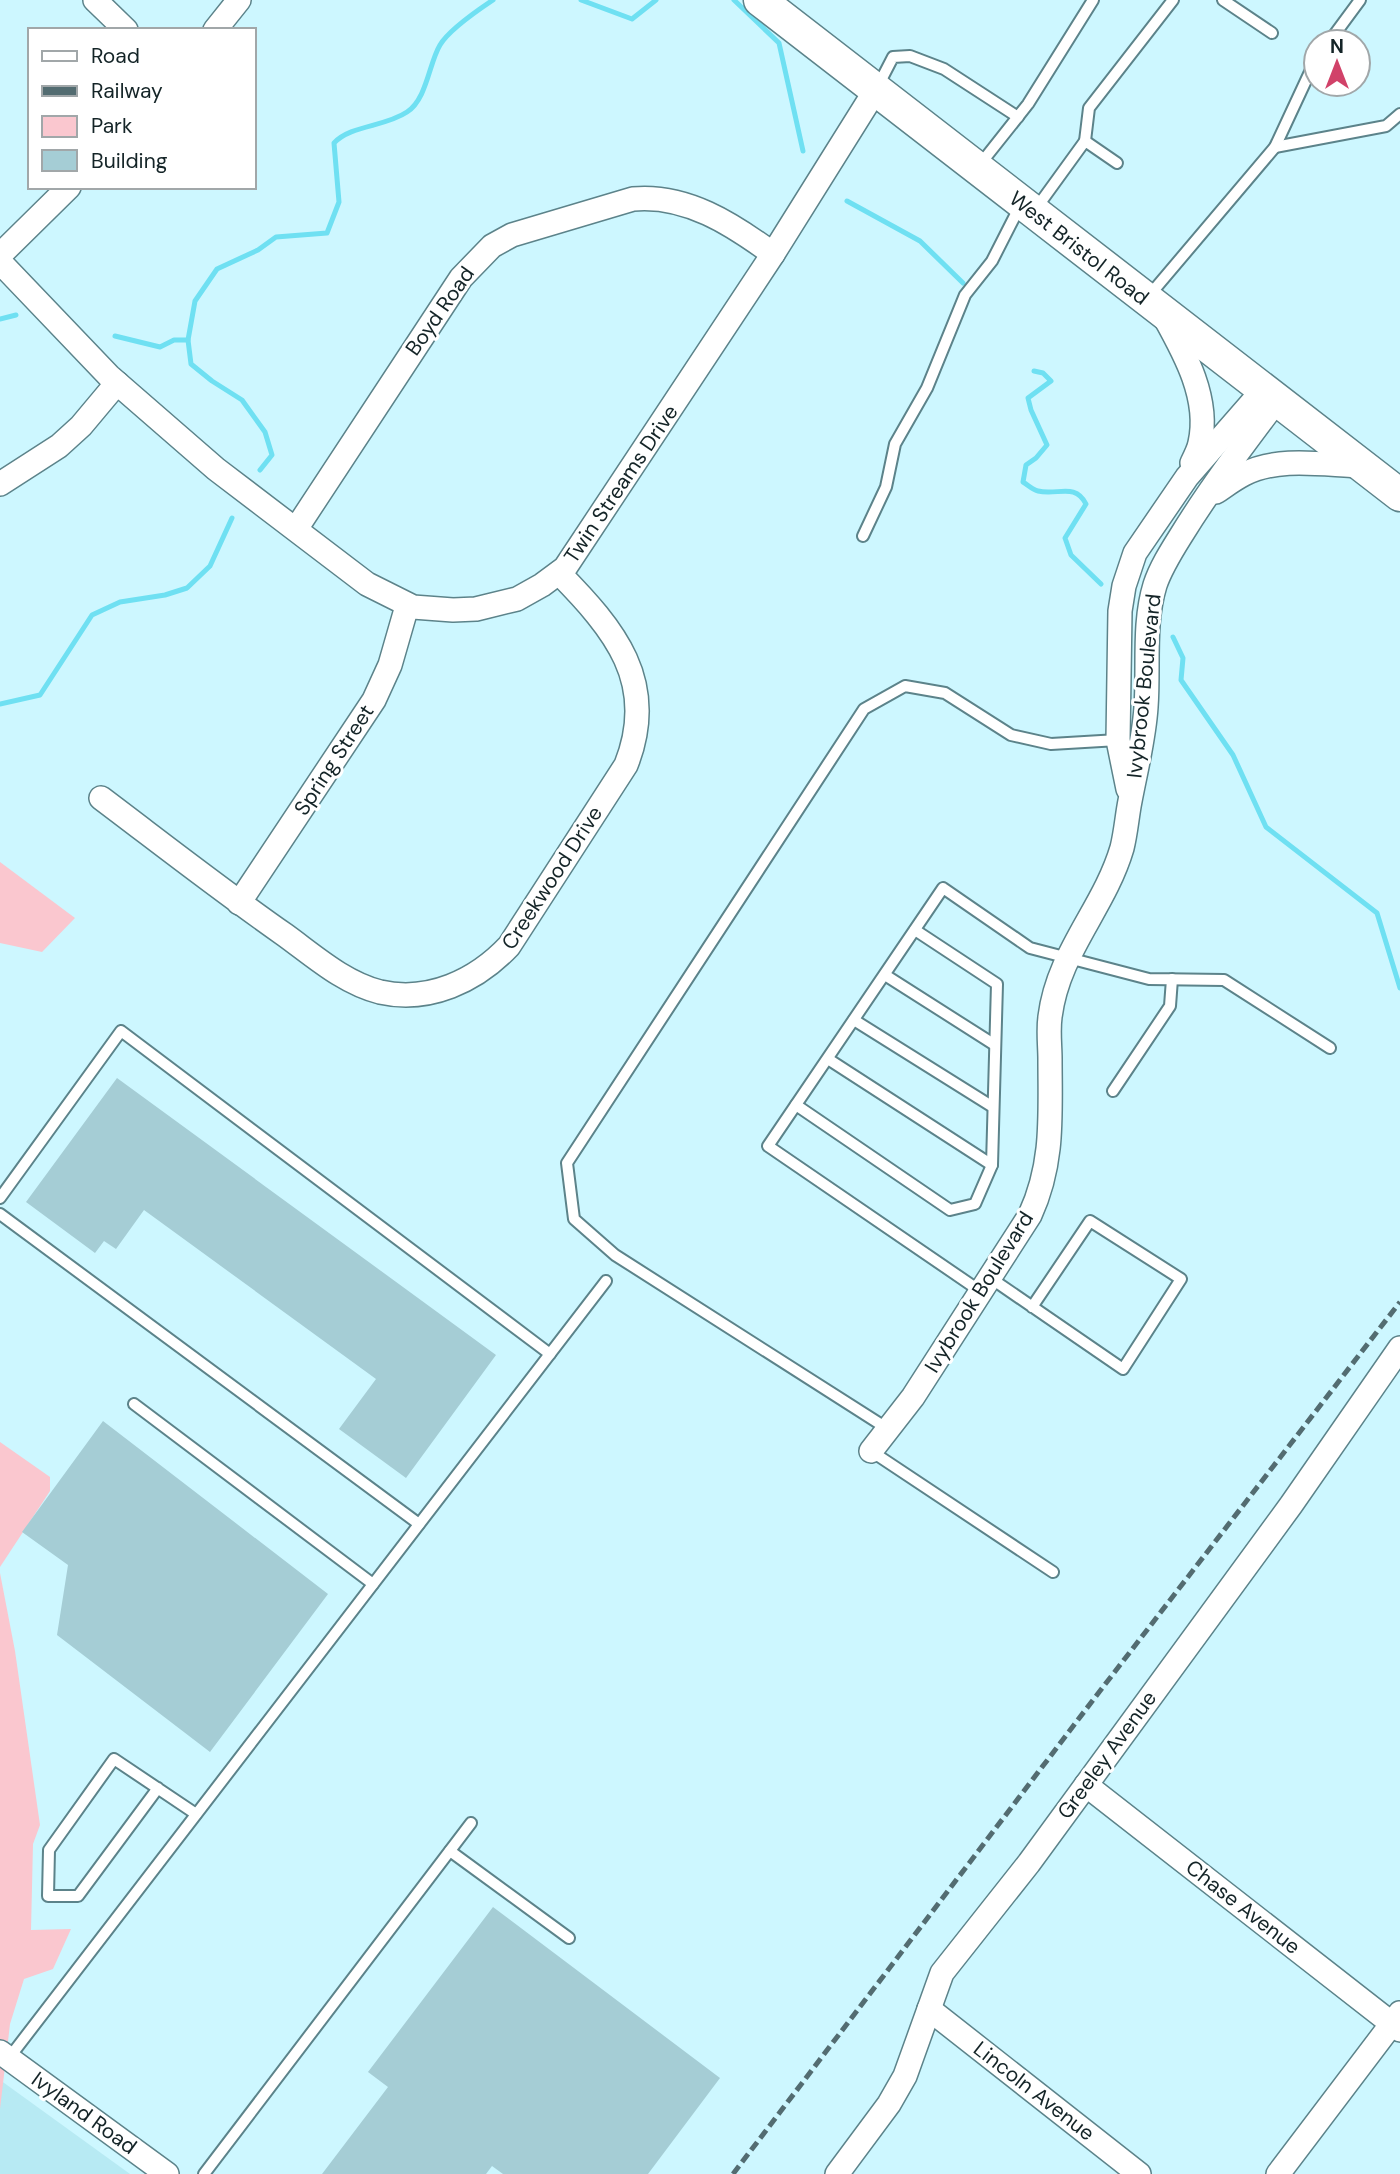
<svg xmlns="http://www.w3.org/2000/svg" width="1400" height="2174" font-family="'DM Sans',sans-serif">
<rect width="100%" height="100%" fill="#cdf7ff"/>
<polygon fill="#b7eaf3" points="0,2080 130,2174 0,2174"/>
<g fill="#fac7cf">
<polygon points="0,862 75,918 42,952 0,943"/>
<polygon points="0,1442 50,1477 50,1491 0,1567"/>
<polygon points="0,1573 15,1651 40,1825 33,1844 31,1930 71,1929 53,1969 24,1979 10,2024 0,2109"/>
</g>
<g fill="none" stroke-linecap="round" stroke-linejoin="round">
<g stroke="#6fe0f2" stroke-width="5">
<polyline points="581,0 632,19 656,0"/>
<polyline points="734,0 779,43 803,151"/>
<polyline points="847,201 920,241 963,283"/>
<polyline points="0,319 16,315"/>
<polyline points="115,336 160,347 174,340 188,340"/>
<path d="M1034,371L1043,373L1051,381L1028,398L1031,410L1047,445L1036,458L1026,465L1023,482C1028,485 1033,490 1038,491C1057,496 1075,482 1086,504L1065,538L1071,555L1101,584"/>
<path d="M260,470L272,455L265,432L242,400L212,381L191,364L188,340L195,301L217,269L258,250L276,237L327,233L339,202L334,143C351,125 385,127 407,112C427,99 429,63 440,45C449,30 478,10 493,0"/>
<polyline points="1173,637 1183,658 1181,680 1233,755 1266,827 1377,913 1400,988"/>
<polyline points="0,704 40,695 92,615 120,602 165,595 187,588 210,566 232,518"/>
</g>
</g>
<g fill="#a5cdd5">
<polygon points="117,1078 496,1355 406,1478 339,1429 376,1379 144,1210 116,1249 104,1241 95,1253 26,1202"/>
<polygon points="103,1421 328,1594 210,1752 57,1635 68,1565 22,1532"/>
<polygon points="493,1907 720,2078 648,2174 503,2174 492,2166 486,2174 322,2174 388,2087 368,2072"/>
</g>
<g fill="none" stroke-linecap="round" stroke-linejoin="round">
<g stroke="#5c838a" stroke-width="14">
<g id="lane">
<polyline points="1223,0 1272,33"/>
<polyline points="1329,42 1360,0"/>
<polyline points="878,86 893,57 910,56 944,69 1018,117"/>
<polyline points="1085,141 1089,108 1173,0"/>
<polyline points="1275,147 1386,126 1400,114"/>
<polyline points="978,167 1028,104 1093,0"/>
<polyline points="1035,210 1085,141 1117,163"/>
<polyline points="1148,297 1275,147 1316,59"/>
<polyline points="863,536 886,487 895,444 927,388 965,295 992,261 1020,206"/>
<polyline points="885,975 995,1045"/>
<polyline points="854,1020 993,1107"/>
<polyline points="828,1059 992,1165"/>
<polyline points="1113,1091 1170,1006 1172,979"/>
<polyline points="796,1105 950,1210 975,1204 992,1165 997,984 915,930"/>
<polyline points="0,1198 121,1031 550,1354"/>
<polyline points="0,1214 419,1524"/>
<polyline points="989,1277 1123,1369 1181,1279 1090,1221 1032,1307"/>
<polyline points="980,1291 768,1146 943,888 1030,948 1149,979 1224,980 1330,1048"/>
<polyline points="134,1404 373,1584"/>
<polyline points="888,1429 615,1255 574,1219 567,1163 864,709 905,686 945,693 1011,735 1051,744 1118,740"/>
<polyline points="871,1451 1053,1572"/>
<polyline points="158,1788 78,1896 48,1896 49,1850 114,1759 196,1814"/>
<polyline points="450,1851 569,1938"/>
<polyline points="9,2058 606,1281"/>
<polyline points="204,2174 471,1823"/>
</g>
</g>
<g stroke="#5c838a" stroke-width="26">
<g id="street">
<polyline points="95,0 126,30"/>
<polyline points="215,30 239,0"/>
<polyline points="0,255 69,187"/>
<polyline points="0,262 109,376 216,469 367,584 413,607 453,610 476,609 517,599 542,585 565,568 773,254 875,91"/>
<path d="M1165,318C1185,354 1210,399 1200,443C1199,449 1195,457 1192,463"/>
<polyline points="0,484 59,446 81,426 117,383"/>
<path d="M1216,492C1225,486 1234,479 1244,474C1280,456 1324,465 1363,466"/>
<path d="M296,529L461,278L492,246L512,235L633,199C686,194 732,224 773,254"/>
<polyline points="1128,789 1118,740 1120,611 1124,586 1135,553 1187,477 1263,390"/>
<path d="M101,798C162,844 222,891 285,935C314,956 344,983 380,992C429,1003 476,981 509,946L626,765C659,682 614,629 559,573"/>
<polyline points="239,903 374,700 390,665 407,606"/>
<path d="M871,1451L913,1397L1030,1215C1054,1163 1050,1115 1050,1059C1050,1046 1048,1031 1050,1017C1058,952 1104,909 1122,848C1126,832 1127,816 1130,801C1136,769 1144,739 1146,707C1149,667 1143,624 1155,585C1161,567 1172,550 1182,534C1211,487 1244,444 1277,400"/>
<polyline points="1086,1785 1400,2030"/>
<polyline points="929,2009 1139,2174"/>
<polyline points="0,2052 167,2174"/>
<polyline points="837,2174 889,2104 905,2076 942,1973 1029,1863 1291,1505 1400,1348"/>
<polyline points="1278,2174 1400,2013"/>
</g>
</g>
<g stroke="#5c838a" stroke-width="35">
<polyline id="secondary" points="760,0 1400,495"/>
</g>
<use href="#lane" stroke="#fff" stroke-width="10"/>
<use href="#street" stroke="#fff" stroke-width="23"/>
<use href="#secondary" stroke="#fff" stroke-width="32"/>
<polyline stroke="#536c71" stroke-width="5" stroke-dasharray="10 5" stroke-linecap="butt" points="733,2174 1093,1700 1400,1302"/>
</g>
<g text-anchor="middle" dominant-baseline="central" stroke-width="6" stroke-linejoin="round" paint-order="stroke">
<g font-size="21" fill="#142427" stroke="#fff">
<text transform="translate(1079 248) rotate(38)">West Bristol Road</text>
<text transform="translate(440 311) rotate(-55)">Boyd Road</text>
<text transform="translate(621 484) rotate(-56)">Twin Streams Drive</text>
<text transform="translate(1144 686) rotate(-84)">Ivybrook Boulevard</text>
<text transform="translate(334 760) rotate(-57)">Spring Street</text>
<text transform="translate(552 878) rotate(-57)">Creekwood Drive</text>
<text transform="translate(979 1292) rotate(-58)">Ivybrook Boulevard</text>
<text transform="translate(1107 1755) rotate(-54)">Greeley Avenue</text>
<text transform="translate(1243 1907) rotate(38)">Chase Avenue</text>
<text transform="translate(1034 2091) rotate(38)">Lincoln Avenue</text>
<text transform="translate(84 2113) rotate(36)">Ivyland Road</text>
</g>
</g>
<rect x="28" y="28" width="228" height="161" fill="#ffffff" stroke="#a1a7a9" stroke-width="2"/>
<rect x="42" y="51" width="35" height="10" fill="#ffffff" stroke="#a1a7a9" stroke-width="2"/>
<text x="91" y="63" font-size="21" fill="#142427">Road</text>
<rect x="42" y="86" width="35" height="10" fill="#536c71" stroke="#a1a7a9" stroke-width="2"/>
<text x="91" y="98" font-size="21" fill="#142427">Railway</text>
<rect x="42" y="116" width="35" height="21" fill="#fac7cf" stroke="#a1a7a9" stroke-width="2"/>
<text x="91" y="133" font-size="21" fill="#142427">Park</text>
<rect x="42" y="150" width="35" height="21" fill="#a5cdd5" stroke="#a1a7a9" stroke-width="2"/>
<text x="91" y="168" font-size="21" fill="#142427">Building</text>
<g transform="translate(1337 63)"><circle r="33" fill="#ffffff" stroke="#a1a7a9" stroke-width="2"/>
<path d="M0-5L12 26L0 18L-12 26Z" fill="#d14269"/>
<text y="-10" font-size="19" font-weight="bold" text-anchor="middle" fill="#142427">N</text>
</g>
</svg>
